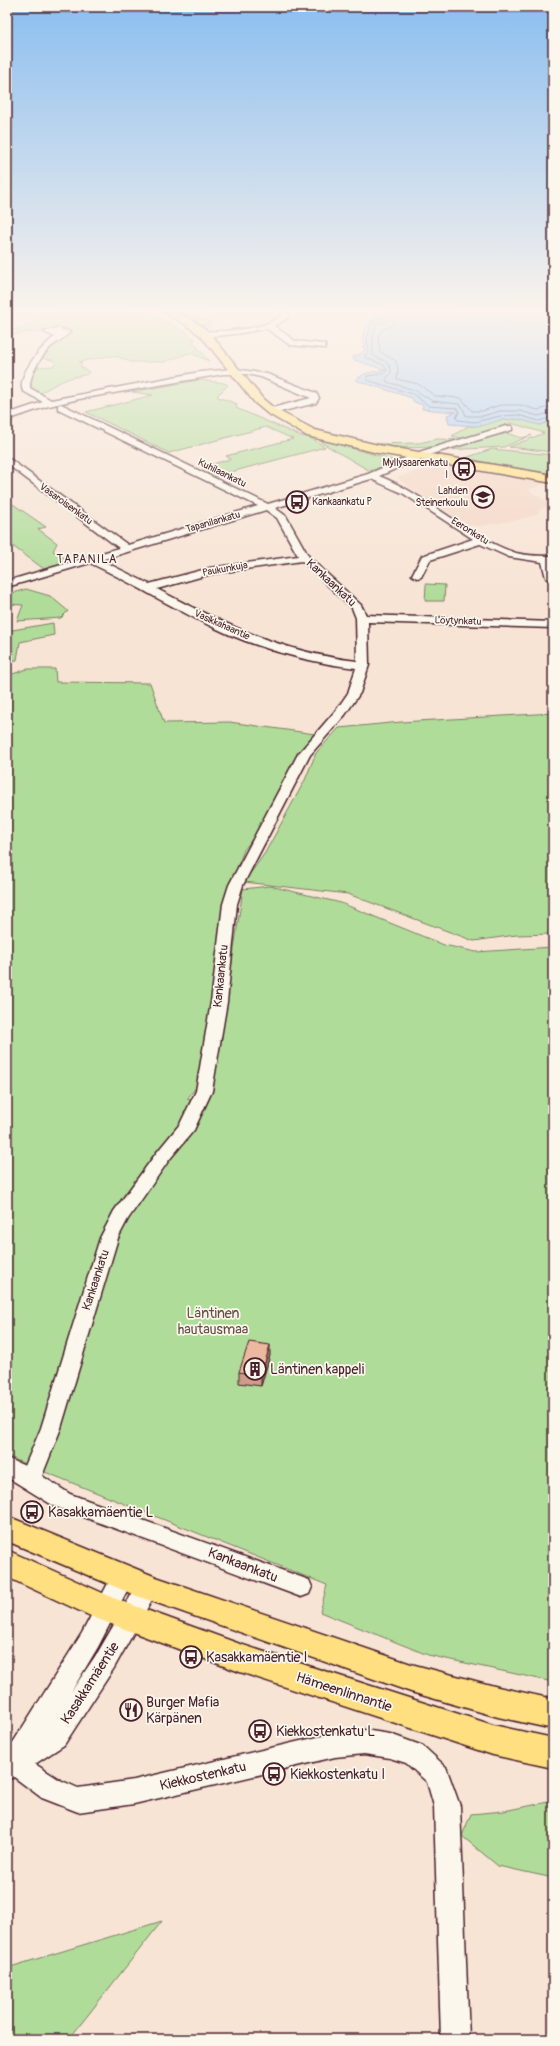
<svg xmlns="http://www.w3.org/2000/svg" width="560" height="2046" font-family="Pangolin,sans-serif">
<rect width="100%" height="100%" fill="#f7e4d5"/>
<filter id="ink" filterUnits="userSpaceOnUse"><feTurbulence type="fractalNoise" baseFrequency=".025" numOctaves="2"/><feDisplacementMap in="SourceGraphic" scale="8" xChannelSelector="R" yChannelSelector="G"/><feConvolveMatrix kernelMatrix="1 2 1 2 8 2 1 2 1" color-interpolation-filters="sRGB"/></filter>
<g filter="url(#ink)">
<polygon fill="#f4d7c5" points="436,465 546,483 528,490 553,505 540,509 538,513 533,516 517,520 481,526 468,525 400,481 398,477"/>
<g fill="#b0dc9a" stroke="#7d7e62">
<path d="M50,311H138L171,323L174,327L188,333V336L195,339L193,342L209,361L190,353L164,362H131L119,357L109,356L79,362L82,363L80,366L89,372L86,375C67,377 55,384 39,394C20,385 33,379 37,367L54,366L55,361L43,358L56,341L73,331L64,328L7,335V332L31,325L42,314Z"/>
<polygon points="182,311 198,311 201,314 194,316 210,321 209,326 190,321 178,313"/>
<polygon points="199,380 224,383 228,385 217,396 218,397 237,404 236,408 301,436 311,438 325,447 212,477 202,467 231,459 226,456 293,439 266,427 169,453 86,412 153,395 132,392"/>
<polygon points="518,419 540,425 553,420 553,452 509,447 544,433 511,423 490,432 465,439 452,436 468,426 475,426 500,420"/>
<polygon points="496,433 501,435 506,433 522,438 532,435 504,447 446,450"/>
<path d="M437,439L461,440C426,451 406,448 371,444L419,443Z"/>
<polygon points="323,440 393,460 374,470 368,470 319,441"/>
<polygon points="492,449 553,455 553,476 465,458"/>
<polygon points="7,500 46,527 38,529 57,543 53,551 69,561 44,569 7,542"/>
<polygon points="426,584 445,585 444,601 425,601"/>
<polygon points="26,589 50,596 68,611 61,618 17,621 23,605 7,604 7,595"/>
<polygon points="53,623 54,635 20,642 17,660 7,661 7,631"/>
<polygon points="27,669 55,669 56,682 150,683 164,723 229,722 315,734 286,777 262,826 244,850 232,881 197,1086 187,1099 205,1102 213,1090 243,889 270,886 341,903 444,945 476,952 553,947 553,1682 428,1655 320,1612 327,1585 20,1462 7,1455 7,676"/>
<polygon points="553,713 553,934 516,935 474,941 348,894 244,882 265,853 305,780 316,753 339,728 401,722"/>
<polygon points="553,1801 553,1878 498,1866 462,1836 471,1814 504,1811"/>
<polygon points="162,1921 69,2039 7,2039 7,1968"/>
</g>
<polygon fill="#a0cefb" stroke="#7e88a8" points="388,311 553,311 553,420 540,425 518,419 500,420 485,425 475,426 449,424 447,415 456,412 422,409 423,405 414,402 412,398 355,380 366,373 385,370 354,360 353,357 362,353 365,349 362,347 365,344 362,342 364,330 372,316"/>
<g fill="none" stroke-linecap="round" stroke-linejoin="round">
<g stroke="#6c657e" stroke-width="1">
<polyline points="389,311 386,316 373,321 367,339 369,350 364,357 384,365 387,371 383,374 367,376 367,380 413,394 429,406 457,408 459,412 456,418 458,420 475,422 500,416 518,415 539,421 553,417"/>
<path d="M394,311L391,319L377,324L373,336V356C382,360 391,361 391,373L386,379L387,382L415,390L432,401L459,404L463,408L466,416H483L500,411H520L538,416L553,412"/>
<path d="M400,311C398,322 392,327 381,330L378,337L380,352L396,361L398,369L397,379L418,384L435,396L461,398L472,411H482L500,405H520L538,410L553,406"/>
</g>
<g stroke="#4a1f2b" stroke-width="3">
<g id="minor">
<path d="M280,311H288L289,317L274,326L295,341L322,344H325V348L290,345L266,328C255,331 208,340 201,334L205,332C229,330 261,331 281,316Z"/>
<path d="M57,328L70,332C65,338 58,341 52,346C42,354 29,375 30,388L51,400L200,372L235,369L267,374L316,393L319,398L316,403L271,414L267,411L268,409L311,398L261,377L247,374H223L79,399L45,407L7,420V414L43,402L23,391C16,376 43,344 55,337L44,332Z"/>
<path d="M61,404L268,504L368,474L422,451L506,426H512V430L428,455L379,476C428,495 469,538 516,553C528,556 541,556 553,556V581H551L546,578L542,562L509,557L480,544L430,560L421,577L417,578L412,575L422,556L473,539L404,494L371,479L275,508L286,516L309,557L361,605L366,615L553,622V628L368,622L369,665L360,693L345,715L310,755L243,885L237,904L227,1002L212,1091L194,1130L169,1160L128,1219L118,1238L61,1428L42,1476L70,1494L309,1580L312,1587L309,1594L301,1597L54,1506L7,1477V1458L25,1466L41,1428L100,1238L114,1211L157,1152L180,1124L196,1091L211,1002L223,904L229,885L298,754L337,709L348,693L356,668C312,663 268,651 228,634C180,613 137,585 90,563L7,587V581L119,548L7,464V457L128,545L258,506L58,409V405ZM266,510L277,518L298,556L210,568L149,584L101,560ZM302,561L352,608L356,618L357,661C284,653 221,623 157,589L211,574Z"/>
<polygon points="123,1567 131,1570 134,1577 98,1647 71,1692 98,1652 140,1580 148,1577 156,1580 159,1587 114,1668 64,1745 35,1764 60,1780 78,1788 134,1780 335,1733 364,1730 390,1734 423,1746 446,1767 460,1806 469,2039 441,2039 434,1806 427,1782 406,1763 390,1758 364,1754 335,1757 134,1804 78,1812 42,1798 14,1777 7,1780 7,1752 82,1633 115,1570"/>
</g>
</g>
<g stroke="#4a1f2b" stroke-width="3">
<g id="major">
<polygon points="161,311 174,311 193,320 209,332 263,399 275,409 315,430 378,445 553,475 553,483 378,453 307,436 267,413 255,403 201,336 185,324"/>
<polygon points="7,1516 156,1577 411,1664 498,1687 553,1699 553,1729 498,1717 411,1692 137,1596 7,1541"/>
<polygon points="7,1550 116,1599 240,1644 493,1725 553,1738 553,1768 493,1755 240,1672 95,1618 7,1577"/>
</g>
</g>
<use href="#minor" fill="#fbf7ec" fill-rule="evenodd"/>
<use href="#major" fill="#ffdf80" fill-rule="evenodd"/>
</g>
<polygon fill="#cc9e8a" stroke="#4a1f2b" points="270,1355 261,1386 239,1383 239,1372"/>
<polygon fill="#a68170" stroke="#4a1f2b" points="270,1345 270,1355 261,1386 261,1376"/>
<polygon fill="#edb8a0" stroke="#4a1f2b" points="249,1342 270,1345 261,1376 239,1372"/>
</g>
<linearGradient id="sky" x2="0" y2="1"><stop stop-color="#8bbef0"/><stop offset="0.52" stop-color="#fbf3ec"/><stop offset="1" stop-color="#fbf3ec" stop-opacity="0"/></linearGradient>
<rect width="560" height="597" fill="url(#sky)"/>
<defs>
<g id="bus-ring" transform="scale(1.15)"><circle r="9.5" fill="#fbf7ec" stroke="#4a1f2b" stroke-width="1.5"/><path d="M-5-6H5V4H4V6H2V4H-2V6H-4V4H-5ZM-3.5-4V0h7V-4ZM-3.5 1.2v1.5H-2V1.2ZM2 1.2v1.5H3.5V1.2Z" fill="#4a1f2b"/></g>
<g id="school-ring" transform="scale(1.15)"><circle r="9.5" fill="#fbf7ec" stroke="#4a1f2b" stroke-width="1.5"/><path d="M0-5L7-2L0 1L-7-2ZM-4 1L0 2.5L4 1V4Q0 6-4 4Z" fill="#4a1f2b"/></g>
<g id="building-ring" transform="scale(1.15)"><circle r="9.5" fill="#fbf7ec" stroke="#4a1f2b" stroke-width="1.5"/><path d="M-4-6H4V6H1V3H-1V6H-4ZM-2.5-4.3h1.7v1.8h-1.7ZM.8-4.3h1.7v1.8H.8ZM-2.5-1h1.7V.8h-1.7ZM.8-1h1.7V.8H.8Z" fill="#4a1f2b"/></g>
<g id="restaurant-ring" transform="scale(1.15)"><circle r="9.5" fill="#fbf7ec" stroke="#4a1f2b" stroke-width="1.5"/><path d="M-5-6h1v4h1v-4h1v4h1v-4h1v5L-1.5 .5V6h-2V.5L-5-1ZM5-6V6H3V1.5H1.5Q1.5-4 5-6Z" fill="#4a1f2b"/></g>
</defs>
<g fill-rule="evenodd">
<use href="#bus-ring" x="464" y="469"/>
<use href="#school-ring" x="483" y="497"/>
<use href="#bus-ring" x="297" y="502"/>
<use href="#building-ring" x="255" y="1369"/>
<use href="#bus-ring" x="32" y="1512"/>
<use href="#bus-ring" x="191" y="1657"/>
<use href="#restaurant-ring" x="131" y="1710"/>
<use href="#bus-ring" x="260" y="1731"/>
<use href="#bus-ring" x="274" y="1774"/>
</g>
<g text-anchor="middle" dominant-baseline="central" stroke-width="3.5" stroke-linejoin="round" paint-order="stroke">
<g font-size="10" fill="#4a1f2b" stroke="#fbf7ec" text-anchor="end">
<text x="448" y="463">Myllysaarenkatu<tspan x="448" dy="12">I</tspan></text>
<text x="468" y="491">Lahden<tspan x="468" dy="12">Steinerkoulu</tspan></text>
<text x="312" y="502" text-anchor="start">Kankaankatu P</text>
</g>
<g font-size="10" fill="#4a1f2b" stroke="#fbf7ec">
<text transform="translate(222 473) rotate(26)">Kuhilaankatu</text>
<text transform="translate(66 504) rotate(36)">Vasaroisenkatu</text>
<text transform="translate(213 522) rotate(-16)">Tapanilankatu</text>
<text transform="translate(470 531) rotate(32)">Eeronkatu</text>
<text transform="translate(225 569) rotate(-10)">Paukunkuja</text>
<text transform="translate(458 621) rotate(2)">Löytynkatu</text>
<text transform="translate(222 625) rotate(24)">Vasikkahaantie</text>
</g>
<g font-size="12" letter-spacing="1" fill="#4a1f2b" stroke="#fbf7ec">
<text x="87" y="559">TAPANILA</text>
</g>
<g font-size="12" fill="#4a1f2b" stroke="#fbf7ec">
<text transform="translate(331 583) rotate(43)">Kankaankatu</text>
<text transform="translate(221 976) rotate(-84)">Kankaankatu</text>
<text transform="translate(96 1280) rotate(-72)">Kankaankatu</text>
</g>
<g font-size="14" fill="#644e47" stroke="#fbf7ec">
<text x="213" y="1313">Läntinen<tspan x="213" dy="16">hautausmaa</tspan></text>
</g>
<g font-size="14" fill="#4a1f2b" stroke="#fbf7ec" text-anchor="start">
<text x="270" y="1369">Läntinen kappeli</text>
<text x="48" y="1512">Kasakkamäentie L</text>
<text x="206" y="1657">Kasakkamäentie I</text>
<text x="146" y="1702">Burger Mafia<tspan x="146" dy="16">Kärpänen</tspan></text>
<text x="276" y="1731">Kiekkostenkatu L</text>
<text x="290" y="1774">Kiekkostenkatu I</text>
</g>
<g font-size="14" fill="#4a1f2b" stroke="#fbf7ec">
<text transform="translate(243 1565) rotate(21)">Kankaankatu</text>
<text transform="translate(90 1683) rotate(-57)">Kasakkamäentie</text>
<text transform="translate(344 1692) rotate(18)">Hämeenlinnantie</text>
<text transform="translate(203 1776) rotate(-13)">Kiekkostenkatu</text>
</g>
</g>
<rect width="560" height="2046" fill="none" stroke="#fbf7ec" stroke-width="24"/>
<rect x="12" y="12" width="536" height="2022" fill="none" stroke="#4a1f2b" stroke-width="1.5" filter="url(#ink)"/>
</svg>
